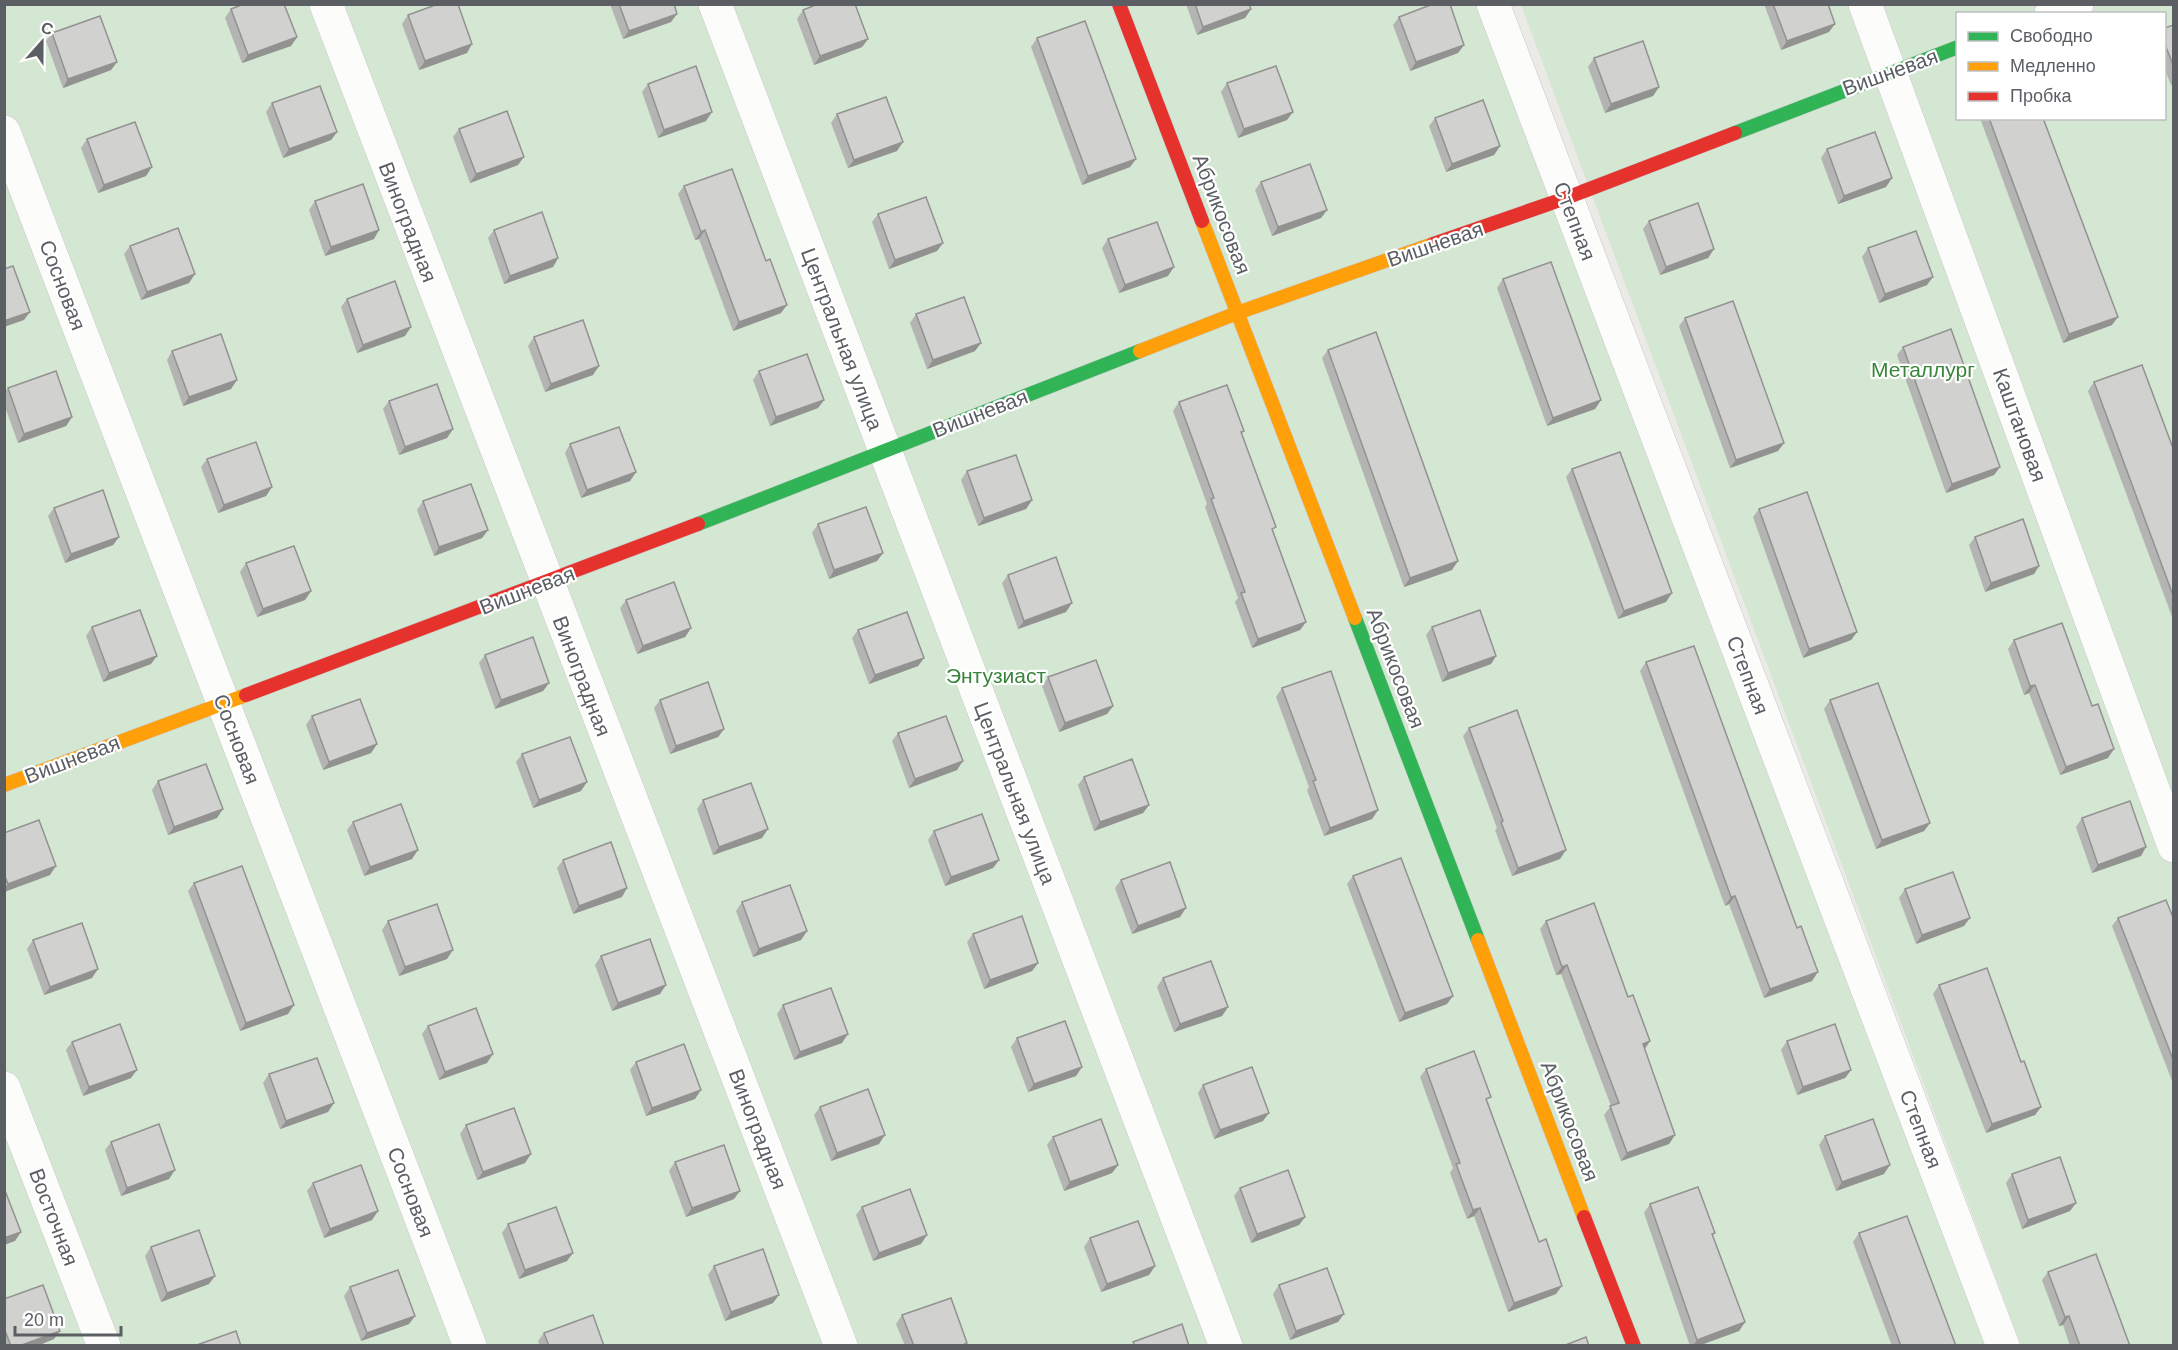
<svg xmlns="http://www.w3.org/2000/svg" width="2178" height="1350" font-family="Helvetica,sans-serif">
<rect width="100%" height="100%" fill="#ebeae6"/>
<g fill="#d4e7d2" fill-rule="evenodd">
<polygon points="5,5 1483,5 1988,1345 5,1346"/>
<path d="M1521,5H2173V1345H2021ZM1958,14H2164V118H1958Z"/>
</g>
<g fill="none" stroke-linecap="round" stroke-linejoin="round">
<g stroke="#c8c8c8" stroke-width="34">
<g id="street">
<polyline points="326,4 841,1346"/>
<polyline points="715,4 1226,1346"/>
<polyline points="1493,4 2003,1346"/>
<polyline points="1865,4 2174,846"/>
<polyline points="2051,14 2077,4"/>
<polyline points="4,132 470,1346"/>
<polyline points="4,1088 104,1346"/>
</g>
</g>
<g stroke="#c8c8c8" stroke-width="15">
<g id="fast">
<polyline points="1735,133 1958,47"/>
<polyline points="698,524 1140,351"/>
<polyline points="1355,618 1478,940"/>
</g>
</g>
<g stroke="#c8c8c8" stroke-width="15">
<g id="slow">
<polyline points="1202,221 1355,618"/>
<polyline points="1140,351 1237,313 1433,244"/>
<polyline points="4,785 246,695"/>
<polyline points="1478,940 1584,1217"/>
</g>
</g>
<g stroke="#c8c8c8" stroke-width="15">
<g id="jam">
<polyline points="1119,4 1202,221"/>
<polyline points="1433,244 1566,198 1735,133"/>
<polyline points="246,695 698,524"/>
<polyline points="1584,1217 1634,1346"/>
</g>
</g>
<use href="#street" stroke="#fcfcfb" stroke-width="33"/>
<use href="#fast" stroke="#30b455" stroke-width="14"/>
<use href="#slow" stroke="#ff9f0a" stroke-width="14"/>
<use href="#jam" stroke="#e5322d" stroke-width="14"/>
</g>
<g fill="#b4b4b2">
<polygon points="610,4 674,4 671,22 623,39"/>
<polygon points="1186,4 1249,4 1251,9 1245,18 1197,35"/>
<polygon points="1764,4 1828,4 1829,32 1781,50"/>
<polygon points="231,9 297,37 291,46 242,63 225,18"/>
<polygon points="803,10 868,39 862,47 814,65 797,19"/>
<polygon points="408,15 467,53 419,70 402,24"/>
<polygon points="1399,17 1464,45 1458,53 1410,71 1393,25"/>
<polygon points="2174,25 2174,84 2171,85 2164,67 2164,28"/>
<polygon points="52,33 117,62 111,70 63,88 46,41"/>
<polygon points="1037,38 1136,159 1130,167 1082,185 1031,47"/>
<polygon points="1594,58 1659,87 1653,96 1605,113 1588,67"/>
<polygon points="1227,83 1287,120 1238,138 1221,92"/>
<polygon points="648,84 706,121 658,138 642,92"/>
<polygon points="272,103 337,132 331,140 283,158 266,112"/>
<polygon points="837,114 897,151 848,168 831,123"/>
<polygon points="1435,118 1500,146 1494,155 1446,172 1429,126"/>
<polygon points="1980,118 2043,118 2112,325 2063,343"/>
<polygon points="459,129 518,165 470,183 453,137"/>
<polygon points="87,139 146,176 98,193 81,148"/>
<polygon points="1827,149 1886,187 1838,204 1821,158"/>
<polygon points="1261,182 1327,210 1321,218 1272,236 1255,190"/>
<polygon points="684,186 781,313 733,331 699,239 695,240 678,194"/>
<polygon points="315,201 374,239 325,256 309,210"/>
<polygon points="878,214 943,243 937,251 889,269 872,222"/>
<polygon points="1649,221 1714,249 1708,258 1660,275 1643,229"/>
<polygon points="494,230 558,258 553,267 504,284 488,238"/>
<polygon points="1108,239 1168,276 1119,293 1102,248"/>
<polygon points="130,246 189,283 141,300 124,254"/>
<polygon points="1868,248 1927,285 1879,303 1862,257"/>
<polygon points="1503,279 1601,400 1595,409 1547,426 1497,288"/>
<polygon points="347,299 405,336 357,353 341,307"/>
<polygon points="916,314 975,351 927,369 910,323"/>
<polygon points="1685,318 1784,443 1778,451 1730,468 1679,326"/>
<polygon points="534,337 593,375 545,392 528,346"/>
<polygon points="1903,347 2000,467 1994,475 1946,493 1897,355"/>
<polygon points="1328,350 1452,570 1404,587 1322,358"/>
<polygon points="172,351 231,389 183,406 167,360"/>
<polygon points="759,371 824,400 818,408 770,426 753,380"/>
<polygon points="2094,382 2174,451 2174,622 2088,391"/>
<polygon points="8,388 72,417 66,426 18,443 4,404 4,393"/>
<polygon points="389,401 453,429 447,438 399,455 383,409"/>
<polygon points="1179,402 1244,431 1242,434 1273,531 1306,622 1300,630 1252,648 1235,602 1238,598 1205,507 1207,504 1173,411"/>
<polygon points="570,444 636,472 630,481 581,498 565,453"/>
<polygon points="207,459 272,487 266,496 218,513 201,467"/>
<polygon points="1572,469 1666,602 1618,619 1566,477"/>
<polygon points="967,471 1032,500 1026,509 978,526 961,480"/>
<polygon points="423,501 488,530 482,538 434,556 417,510"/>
<polygon points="54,508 119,537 113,545 65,563 48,516"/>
<polygon points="1759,509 1857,632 1851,640 1803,658 1753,517"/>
<polygon points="818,524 883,553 877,561 829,579 812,533"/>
<polygon points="1975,537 2039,566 2034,574 1985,592 1969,545"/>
<polygon points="246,563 311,591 305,600 257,617 240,572"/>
<polygon points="1008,575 1066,612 1018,629 1002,583"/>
<polygon points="626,600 691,628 685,637 637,654 620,608"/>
<polygon points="92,627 151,664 103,682 86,636"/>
<polygon points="1432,627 1496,656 1491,664 1442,682 1426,635"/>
<polygon points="858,630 924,658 918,666 869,684 852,638"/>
<polygon points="2014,640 2108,758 2060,775 2029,693 2024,695 2008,649"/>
<polygon points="485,655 549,683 543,691 495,709 479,663"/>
<polygon points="1646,662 1812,981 1764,998 1729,904 1725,906 1640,671"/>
<polygon points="1048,677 1113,706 1107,714 1059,732 1042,686"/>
<polygon points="1282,688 1378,810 1372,819 1324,836 1307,790 1309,787 1276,697"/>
<polygon points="660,700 724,729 718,737 670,754 654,708"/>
<polygon points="1830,700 1930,823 1924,831 1876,849 1824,709"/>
<polygon points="312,716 377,744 371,753 323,770 306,725"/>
<polygon points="1469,728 1560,859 1512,876 1495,830 1497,828 1463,736"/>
<polygon points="898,733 957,770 909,788 892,741"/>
<polygon points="522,754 581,791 533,808 516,762"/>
<polygon points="1084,777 1149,805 1143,813 1094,831 1078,785"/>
<polygon points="158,781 217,818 168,835 152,790"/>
<polygon points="703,800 762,838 713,855 697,809"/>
<polygon points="2082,818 2141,856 2092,873 2076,827"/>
<polygon points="353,822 412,859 364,876 347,830"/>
<polygon points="934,831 999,860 993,868 945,886 928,840"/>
<polygon points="4,833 50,875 4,892"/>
<polygon points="563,860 622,897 573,914 557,868"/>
<polygon points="1353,876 1447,1004 1399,1022 1347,884"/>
<polygon points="1121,880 1180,917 1132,934 1115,888"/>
<polygon points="194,883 288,1014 240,1031 188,891"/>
<polygon points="1905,889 1964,926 1916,944 1899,898"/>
<polygon points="742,902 807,931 801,940 753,957 736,911"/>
<polygon points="2118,918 2174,920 2174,1086 2112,926"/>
<polygon points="388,921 447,959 399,976 382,930"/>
<polygon points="1546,921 1628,997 1650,1041 1644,1049 1675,1135 1669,1144 1621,1161 1604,1115 1611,1106 1561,974 1556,975 1540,929"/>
<polygon points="973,934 1038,963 1032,971 984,989 967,942"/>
<polygon points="33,940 92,978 44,995 27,949"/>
<polygon points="601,956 660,994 612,1011 595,965"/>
<polygon points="1163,978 1228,1007 1222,1016 1174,1032 1157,987"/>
<polygon points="1939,985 2021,1062 2041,1107 2035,1115 1986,1133 1933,994"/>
<polygon points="783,1005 842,1043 794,1060 777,1014"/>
<polygon points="428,1026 487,1063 439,1080 422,1034"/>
<polygon points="1017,1038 1082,1067 1076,1076 1028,1092 1011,1047"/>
<polygon points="1787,1041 1851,1070 1845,1078 1797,1095 1781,1050"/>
<polygon points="72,1042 131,1078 83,1096 66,1050"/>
<polygon points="636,1062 695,1099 646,1116 630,1070"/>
<polygon points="1426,1069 1488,1102 1556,1294 1508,1312 1474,1216 1467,1219 1450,1173 1453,1168 1420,1077"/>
<polygon points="269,1074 328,1112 280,1129 263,1083"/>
<polygon points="1203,1085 1263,1121 1214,1139 1198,1093"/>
<polygon points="820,1107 879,1144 831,1161 814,1115"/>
<polygon points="466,1125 525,1163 477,1180 460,1134"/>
<polygon points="1825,1136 1884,1174 1836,1191 1819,1145"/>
<polygon points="1053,1137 1118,1165 1112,1173 1064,1191 1047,1145"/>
<polygon points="111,1142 169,1179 121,1196 105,1150"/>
<polygon points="675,1162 734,1199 686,1217 669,1171"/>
<polygon points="2012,1174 2070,1211 2022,1229 2006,1183"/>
<polygon points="313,1183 372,1220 324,1238 307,1191"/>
<polygon points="1240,1188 1305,1217 1299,1225 1251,1243 1234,1196"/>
<polygon points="1650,1204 1715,1233 1713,1236 1745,1322 1739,1331 1698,1346 1690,1346 1644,1213"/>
<polygon points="862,1207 921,1244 873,1261 856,1215"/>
<polygon points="508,1224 567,1261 519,1279 502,1233"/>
<polygon points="1859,1233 1956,1346 1892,1346 1853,1242"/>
<polygon points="1090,1238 1155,1266 1149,1275 1101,1292 1084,1247"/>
<polygon points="151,1247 209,1284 161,1302 145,1256"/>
<polygon points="714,1266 773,1303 725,1321 708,1275"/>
<polygon points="2048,1272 2130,1346 2070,1346 2063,1325 2059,1326 2042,1280"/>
<polygon points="1279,1285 1338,1322 1290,1340 1273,1294"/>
<polygon points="350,1287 415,1316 409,1324 361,1341 344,1296"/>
<polygon points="4,1299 54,1339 37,1346 4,1346"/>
<polygon points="902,1315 966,1346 905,1346 896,1324"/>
<polygon points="544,1333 604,1346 540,1346 538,1341"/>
</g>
<g fill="#929291">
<polygon points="1251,9 1245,18 1197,35 1203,27"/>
<polygon points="677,14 671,22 623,39 629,31"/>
<polygon points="1835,24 1829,32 1781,50 1787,41"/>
<polygon points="297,37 291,46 242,63 248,55"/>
<polygon points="868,39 862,47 814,65 820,56"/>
<polygon points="472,44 467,53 419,70 425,61"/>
<polygon points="1464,45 1458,53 1410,71 1416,62"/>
<polygon points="117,62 111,70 63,88 68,79"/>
<polygon points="1659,87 1653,96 1605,113 1611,104"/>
<polygon points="712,112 706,121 658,138 664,130"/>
<polygon points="1293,112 1287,120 1238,138 1244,129"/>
<polygon points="337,132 331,140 283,158 289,149"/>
<polygon points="903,142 897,151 848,168 854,160"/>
<polygon points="1500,146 1494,155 1446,172 1452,164"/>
<polygon points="524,157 518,165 470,183 476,174"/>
<polygon points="1136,159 1130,167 1082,185 1088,176"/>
<polygon points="152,167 146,176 98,193 104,185"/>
<polygon points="1892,178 1886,187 1838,204 1844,196"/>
<polygon points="1327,210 1321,218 1272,236 1278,227"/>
<polygon points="379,230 374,239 325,256 331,247"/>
<polygon points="705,230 699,239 695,240 701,232"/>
<polygon points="943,243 937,251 889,269 895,260"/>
<polygon points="1714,249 1708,258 1660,275 1666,267"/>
<polygon points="558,258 553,267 504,284 510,276"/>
<polygon points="1174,267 1168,276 1119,293 1125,285"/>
<polygon points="195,274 189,283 141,300 147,292"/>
<polygon points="1933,277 1927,285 1879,303 1885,294"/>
<polygon points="787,305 781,313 733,331 739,322"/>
<polygon points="30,312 24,320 4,327 4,321"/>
<polygon points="2118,317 2112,325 2063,343 2069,334"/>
<polygon points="411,327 405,336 357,353 363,345"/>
<polygon points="981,343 975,351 927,369 933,360"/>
<polygon points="599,366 593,375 545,392 551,384"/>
<polygon points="237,380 231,389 183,406 189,397"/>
<polygon points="824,400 818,408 770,426 776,417"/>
<polygon points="1601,400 1595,409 1547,426 1553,418"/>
<polygon points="72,417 66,426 18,443 24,434"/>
<polygon points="453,429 447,438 399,455 405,447"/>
<polygon points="1784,443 1778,451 1730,468 1736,460"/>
<polygon points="2000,467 1994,475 1946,493 1952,484"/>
<polygon points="636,472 630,481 581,498 587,490"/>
<polygon points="272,487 266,496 218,513 224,505"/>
<polygon points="1032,500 1026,509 978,526 984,518"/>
<polygon points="488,530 482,538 434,556 439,547"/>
<polygon points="119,537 113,545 65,563 71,554"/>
<polygon points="883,553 877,561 829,579 834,570"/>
<polygon points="1458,561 1452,570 1404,587 1410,578"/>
<polygon points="2039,566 2034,574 1985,592 1991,583"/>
<polygon points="311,591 305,600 257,617 263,609"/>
<polygon points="1672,593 1666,602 1618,619 1624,611"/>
<polygon points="1072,603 1066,612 1018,629 1024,621"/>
<polygon points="1306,622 1300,630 1252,648 1258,639"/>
<polygon points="691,628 685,637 637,654 643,646"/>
<polygon points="1857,632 1851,640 1803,658 1809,649"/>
<polygon points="157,656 151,664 103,682 109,673"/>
<polygon points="1496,656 1491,664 1442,682 1448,673"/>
<polygon points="924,658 918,666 869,684 875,675"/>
<polygon points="549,683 543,691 495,709 501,700"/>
<polygon points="2035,685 2029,693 2024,695 2030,686"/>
<polygon points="1113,706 1107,714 1059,732 1065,723"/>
<polygon points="724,729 718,737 670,754 676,746"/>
<polygon points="377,744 371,753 323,770 329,762"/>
<polygon points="2114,749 2108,758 2060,775 2066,767"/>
<polygon points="963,761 957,770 909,788 915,779"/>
<polygon points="587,782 581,791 533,808 539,800"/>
<polygon points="1149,805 1143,813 1094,831 1100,822"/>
<polygon points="223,809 217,818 168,835 174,827"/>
<polygon points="1378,810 1372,819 1324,836 1330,828"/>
<polygon points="1930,823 1924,831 1876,849 1882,840"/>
<polygon points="768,829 762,838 713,855 719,847"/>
<polygon points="2146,847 2141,856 2092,873 2098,865"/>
<polygon points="418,850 412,859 364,876 370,867"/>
<polygon points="1566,850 1560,859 1512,876 1518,868"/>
<polygon points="999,860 993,868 945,886 951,877"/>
<polygon points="56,866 50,875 4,892 4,889 8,884"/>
<polygon points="627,888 622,897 573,914 579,906"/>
<polygon points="1735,896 1729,904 1725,906 1731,897"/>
<polygon points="1186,908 1180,917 1132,934 1138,926"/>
<polygon points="1970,918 1964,926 1916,944 1922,935"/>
<polygon points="807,931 801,940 753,957 759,949"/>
<polygon points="453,950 447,959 399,976 405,967"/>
<polygon points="1038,963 1032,971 984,989 990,980"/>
<polygon points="1567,965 1561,974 1556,975 1562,967"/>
<polygon points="98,969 92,978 44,995 50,987"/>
<polygon points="1818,972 1812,981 1764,998 1770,989"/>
<polygon points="666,985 660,994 612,1011 618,1003"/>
<polygon points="1453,996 1447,1004 1399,1022 1405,1013"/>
<polygon points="294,1005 288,1014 240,1031 246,1023"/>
<polygon points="1228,1007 1222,1016 1174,1032 1180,1024"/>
<polygon points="848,1034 842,1043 794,1060 800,1052"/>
<polygon points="1650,1041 1644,1050 1643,1044"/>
<polygon points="493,1054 487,1063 439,1080 445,1072"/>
<polygon points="1082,1067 1076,1076 1028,1092 1034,1084"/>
<polygon points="137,1070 131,1078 83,1096 89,1087"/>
<polygon points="1851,1070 1845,1078 1797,1095 1803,1087"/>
<polygon points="701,1090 695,1099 646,1116 652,1108"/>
<polygon points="334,1103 328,1112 280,1129 286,1121"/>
<polygon points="2041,1107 2035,1115 1986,1133 1992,1124"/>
<polygon points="1269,1113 1263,1121 1214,1139 1220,1130"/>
<polygon points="885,1135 879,1144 831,1161 837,1153"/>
<polygon points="1675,1135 1669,1144 1621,1161 1627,1153"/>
<polygon points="531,1154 525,1163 477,1180 483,1172"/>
<polygon points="1118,1165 1112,1173 1064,1191 1070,1182"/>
<polygon points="1890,1165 1884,1174 1836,1191 1842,1182"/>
<polygon points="175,1170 169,1179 121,1196 127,1188"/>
<polygon points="740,1191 734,1199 686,1217 692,1208"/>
<polygon points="2076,1203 2070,1211 2022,1229 2028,1220"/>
<polygon points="1480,1208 1474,1216 1467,1219 1473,1210"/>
<polygon points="378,1211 372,1220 324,1238 330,1229"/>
<polygon points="1305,1217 1299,1225 1251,1243 1257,1234"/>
<polygon points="21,1232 15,1241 4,1245 4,1238"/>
<polygon points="927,1235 921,1244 873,1261 879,1253"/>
<polygon points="573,1253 567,1261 519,1279 525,1270"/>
<polygon points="1155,1266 1149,1275 1101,1292 1107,1284"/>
<polygon points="215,1276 209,1284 161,1302 167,1293"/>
<polygon points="1562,1286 1556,1294 1508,1312 1514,1303"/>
<polygon points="779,1295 773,1303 725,1321 731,1312"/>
<polygon points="1344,1314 1338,1322 1290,1340 1296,1331"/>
<polygon points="415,1316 409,1324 361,1341 367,1333"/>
<polygon points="2069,1316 2063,1325 2059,1326 2065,1317"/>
<polygon points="1745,1322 1739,1331 1698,1346 1693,1346 1697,1340"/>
<polygon points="60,1331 54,1339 37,1346 19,1346"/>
</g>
<g fill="#d1d1cf" stroke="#929291" stroke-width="1.5">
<polygon points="244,4 284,4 297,37 248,55 231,9"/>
<polygon points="438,4 458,4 472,44 425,61 408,15"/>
<polygon points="619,4 674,4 677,14 629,31"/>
<polygon points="818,4 855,4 868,39 820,56 803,10"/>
<polygon points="1195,4 1249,4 1251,9 1203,27"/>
<polygon points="1433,4 1450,4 1464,45 1416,62 1399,17"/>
<polygon points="1773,4 1828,4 1835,24 1787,41"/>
<polygon points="100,16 117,62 68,79 52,33"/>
<polygon points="1085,21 1136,159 1088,176 1037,38"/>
<polygon points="2174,25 2174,67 2164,42 2164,28"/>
<polygon points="1643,41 1659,87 1611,104 1594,58"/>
<polygon points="696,66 712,112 664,130 648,84"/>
<polygon points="1276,66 1293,112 1244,129 1227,83"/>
<polygon points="320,86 337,132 289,149 272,103"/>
<polygon points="886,97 903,142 854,160 837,114"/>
<polygon points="1483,100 1500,146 1452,164 1435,118"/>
<polygon points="507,111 524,157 476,174 459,129"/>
<polygon points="1989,118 2043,118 2118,317 2069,334"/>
<polygon points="135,122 152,167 104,185 87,139"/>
<polygon points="1875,132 1892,178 1844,196 1827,149"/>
<polygon points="1310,164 1327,210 1278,227 1261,182"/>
<polygon points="732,169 766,261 770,259 787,305 739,322 705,230 701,232 684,186"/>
<polygon points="363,184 379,230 331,247 315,201"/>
<polygon points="926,197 943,243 895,260 878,214"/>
<polygon points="1698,203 1714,249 1666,267 1649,221"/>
<polygon points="542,212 558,258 510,276 494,230"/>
<polygon points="1157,222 1174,267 1125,285 1108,239"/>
<polygon points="178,228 195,274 147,292 130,246"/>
<polygon points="1916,231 1933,277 1885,294 1868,248"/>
<polygon points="1551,262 1601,400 1553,418 1503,279"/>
<polygon points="13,266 30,312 4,321 4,269"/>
<polygon points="395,281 411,327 363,345 347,299"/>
<polygon points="964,297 981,343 933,360 916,314"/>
<polygon points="1733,301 1784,443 1736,460 1685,318"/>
<polygon points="583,320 599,366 551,384 534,337"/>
<polygon points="1951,329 2000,467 1952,484 1903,347"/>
<polygon points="1376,332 1458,561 1410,578 1328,350"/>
<polygon points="221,334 237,380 189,397 172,351"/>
<polygon points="807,354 824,400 776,417 759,371"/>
<polygon points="2142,365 2174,451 2174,598 2094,382"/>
<polygon points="56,371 72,417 24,434 8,388"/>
<polygon points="437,384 453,429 405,447 389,401"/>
<polygon points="1227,385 1244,431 1241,432 1276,527 1272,529 1306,622 1258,639 1241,593 1245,592 1211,499 1214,498 1179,402"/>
<polygon points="619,427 636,472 587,490 570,444"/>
<polygon points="256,442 272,487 224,505 207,459"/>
<polygon points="1620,452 1672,593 1624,611 1572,469"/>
<polygon points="1016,455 1032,500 984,518 967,471"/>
<polygon points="471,484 488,530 439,547 423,501"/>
<polygon points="103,490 119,537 71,554 54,508"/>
<polygon points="1807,492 1857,632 1809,649 1759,509"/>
<polygon points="866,507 883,553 834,570 818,524"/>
<polygon points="2023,519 2039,566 1991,583 1975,537"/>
<polygon points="294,546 311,591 263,609 246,563"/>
<polygon points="1056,557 1072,603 1024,621 1008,575"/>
<polygon points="674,582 691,628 643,646 626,600"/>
<polygon points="140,610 157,656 109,673 92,627"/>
<polygon points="1480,610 1496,656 1448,673 1432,627"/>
<polygon points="907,612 924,658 875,675 858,630"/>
<polygon points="2062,623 2092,706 2098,704 2114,749 2066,767 2035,685 2030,686 2014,640"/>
<polygon points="533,637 549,683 501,700 485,655"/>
<polygon points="1694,646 1797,928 1801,926 1818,972 1770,989 1735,896 1731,897 1646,662"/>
<polygon points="1096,660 1113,706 1065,723 1048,677"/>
<polygon points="1331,671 1378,810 1330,828 1313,781 1316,780 1282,688"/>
<polygon points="708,682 724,729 676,746 660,700"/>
<polygon points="1878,683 1930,823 1882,840 1830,700"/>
<polygon points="360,699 377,744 329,762 312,716"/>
<polygon points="1517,710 1566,850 1518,868 1501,822 1503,821 1469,728"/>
<polygon points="946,716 963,761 915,779 898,733"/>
<polygon points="570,737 587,782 539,800 522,754"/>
<polygon points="1132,759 1149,805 1100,822 1084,777"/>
<polygon points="206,764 223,809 174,827 158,781"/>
<polygon points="751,783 768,829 719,847 703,800"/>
<polygon points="2130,801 2146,847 2098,865 2082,818"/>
<polygon points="401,804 418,850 370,867 353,822"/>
<polygon points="982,814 999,860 951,877 934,831"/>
<polygon points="39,820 56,866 8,884 4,874 4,833"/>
<polygon points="611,842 627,888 579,906 563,860"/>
<polygon points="1401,858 1453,996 1405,1013 1353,876"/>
<polygon points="1170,862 1186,908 1138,926 1121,880"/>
<polygon points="242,866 294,1005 246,1023 194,883"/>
<polygon points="1953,872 1970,918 1922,935 1905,889"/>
<polygon points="790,885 807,931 759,949 742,902"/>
<polygon points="2166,900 2174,920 2174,1062 2118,918"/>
<polygon points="1594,903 1628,997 1633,995 1650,1041 1643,1044 1675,1135 1627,1153 1610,1106 1619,1103 1567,965 1562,967 1546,921"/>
<polygon points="437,904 453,950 405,967 388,921"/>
<polygon points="1022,916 1038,963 990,980 973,934"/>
<polygon points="82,923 98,969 50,987 33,940"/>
<polygon points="650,939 666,985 618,1003 601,956"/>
<polygon points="1211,961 1228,1007 1180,1024 1163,978"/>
<polygon points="1987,968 2021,1062 2024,1061 2041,1107 1992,1124 1939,985"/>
<polygon points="831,988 848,1034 800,1052 783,1005"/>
<polygon points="476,1008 493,1054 445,1072 428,1026"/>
<polygon points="1065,1021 1082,1067 1034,1084 1017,1038"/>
<polygon points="120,1024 137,1070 89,1087 72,1042"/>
<polygon points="1835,1024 1851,1070 1803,1087 1787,1041"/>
<polygon points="684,1044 701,1090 652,1108 636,1062"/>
<polygon points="1474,1051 1491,1097 1486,1099 1539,1242 1546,1239 1562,1286 1514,1303 1480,1208 1473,1210 1456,1164 1460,1163 1426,1069"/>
<polygon points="317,1058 334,1103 286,1121 269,1074"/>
<polygon points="1252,1067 1269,1113 1220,1130 1203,1085"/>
<polygon points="868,1089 885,1135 837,1153 820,1107"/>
<polygon points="514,1108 531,1154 483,1172 466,1125"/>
<polygon points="1101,1119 1118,1165 1070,1182 1053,1137"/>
<polygon points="1873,1119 1890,1165 1842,1182 1825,1136"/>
<polygon points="159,1124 175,1170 127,1188 111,1142"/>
<polygon points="724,1145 740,1191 692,1208 675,1162"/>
<polygon points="2060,1157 2076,1203 2028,1220 2012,1174"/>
<polygon points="361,1165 378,1211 330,1229 313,1183"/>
<polygon points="1288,1170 1305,1217 1257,1234 1240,1188"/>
<polygon points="1698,1187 1715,1233 1712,1234 1745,1322 1697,1340 1650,1204"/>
<polygon points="4,1188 21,1232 4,1238"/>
<polygon points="910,1189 927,1235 879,1253 862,1207"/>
<polygon points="556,1207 573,1253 525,1270 508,1224"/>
<polygon points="1907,1216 1956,1346 1901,1346 1859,1233"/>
<polygon points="1138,1221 1155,1266 1107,1284 1090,1238"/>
<polygon points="199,1230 215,1276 167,1293 151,1247"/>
<polygon points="763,1249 779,1295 731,1312 714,1266"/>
<polygon points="2096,1254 2130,1346 2080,1346 2069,1316 2065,1317 2048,1272"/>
<polygon points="1327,1268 1344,1314 1296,1331 1279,1285"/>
<polygon points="398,1270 415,1316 367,1333 350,1287"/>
<polygon points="43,1285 60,1331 19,1346 11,1346 4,1328 4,1299"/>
<polygon points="951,1298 967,1343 961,1346 914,1346 902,1315"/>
<polygon points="593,1315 604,1346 549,1346 544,1333"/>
<polygon points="1182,1324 1189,1346 1135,1346 1133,1342"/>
<polygon points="236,1331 241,1346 194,1346"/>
<polygon points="1586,1337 1589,1346 1563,1346"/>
</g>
<g text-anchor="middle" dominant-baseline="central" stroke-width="4.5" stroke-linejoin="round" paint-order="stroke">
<g font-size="21" fill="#5b5f63" stroke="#fff">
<text transform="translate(1890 72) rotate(-20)">Вишневая</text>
<text transform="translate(1222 214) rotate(69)">Абрикосовая</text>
<text transform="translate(1575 221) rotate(69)">Степная</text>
<text transform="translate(408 222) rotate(69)">Виноградная</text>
<text transform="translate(1435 244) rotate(-19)">Вишневая</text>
<text transform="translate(63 285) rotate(69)">Сосновая</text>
<text transform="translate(842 339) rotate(69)">Центральная улица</text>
<text transform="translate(980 413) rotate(-21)">Вишневая</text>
<text transform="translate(2020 425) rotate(70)">Каштановая</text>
<text transform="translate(527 590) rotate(-21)">Вишневая</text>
<text transform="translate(1396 668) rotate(69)">Абрикосовая</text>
<text transform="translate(1748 675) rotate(69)">Степная</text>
<text transform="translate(582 676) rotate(69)">Виноградная</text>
<text transform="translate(237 739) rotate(69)">Сосновая</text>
<text transform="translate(72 759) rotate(-21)">Вишневая</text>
<text transform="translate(1015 793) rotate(69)">Центральная улица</text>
<text transform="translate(1570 1121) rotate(69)">Абрикосовая</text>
<text transform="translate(758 1129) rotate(69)">Виноградная</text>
<text transform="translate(1921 1129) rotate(69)">Степная</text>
<text transform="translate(411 1192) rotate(69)">Сосновая</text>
<text transform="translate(54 1217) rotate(69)">Восточная</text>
</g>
<g font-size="21" fill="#39853b" stroke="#fff">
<text x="1923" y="369">Металлург</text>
<text x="996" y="675">Энтузиаст</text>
</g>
</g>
<rect width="2178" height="1350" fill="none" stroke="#5b5f63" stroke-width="12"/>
<rect x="1956" y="12" width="210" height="108" fill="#ffffff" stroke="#bdbfc1" stroke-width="1.5"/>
<rect x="1968" y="32" width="30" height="9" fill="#30b455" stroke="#bdbfc1" stroke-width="1.5"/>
<text x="2010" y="42" font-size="18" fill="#5b5f63">Свободно</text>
<rect x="1968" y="62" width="30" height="9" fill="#ff9f0a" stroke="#bdbfc1" stroke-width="1.5"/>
<text x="2010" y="72" font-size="18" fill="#5b5f63">Медленно</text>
<rect x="1968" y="92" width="30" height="9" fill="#e5322d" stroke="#bdbfc1" stroke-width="1.5"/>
<text x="2010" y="102" font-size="18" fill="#5b5f63">Пробка</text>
<g transform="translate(42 42) rotate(21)" stroke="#ffffff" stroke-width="4.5" paint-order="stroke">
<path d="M0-4.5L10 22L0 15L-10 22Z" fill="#5b5f63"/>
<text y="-9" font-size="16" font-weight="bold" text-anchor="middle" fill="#5b5f63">С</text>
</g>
<path d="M15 1326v9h106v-9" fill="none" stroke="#5b5f63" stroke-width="3"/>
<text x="24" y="1326" font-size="18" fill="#5b5f63" stroke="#ffffff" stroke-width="4.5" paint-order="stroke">20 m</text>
</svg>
